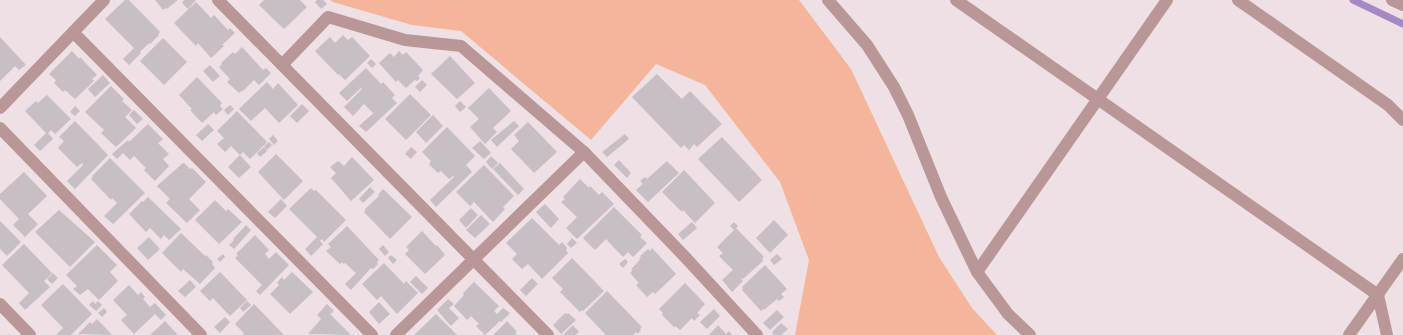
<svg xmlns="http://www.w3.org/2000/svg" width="1403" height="335" font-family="'Fira Sans',sans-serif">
<rect width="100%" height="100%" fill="#eee0e4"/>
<polygon fill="#f5b59a" points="330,0 799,0 851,69 939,257 972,308 997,335 795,335 809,260 780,182 705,85 656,64 591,140 461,31 412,25 333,2"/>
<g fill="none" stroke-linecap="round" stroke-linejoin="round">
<polyline stroke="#a689c3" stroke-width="7" points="1353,0 1403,24"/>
</g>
<g fill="#c8bec6">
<polygon points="125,0 129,0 160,32 158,34 159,35 150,44 149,43 140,52 141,53 129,65 123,59 134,48 105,19"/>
<polygon points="155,0 178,0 167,9 166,8 163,10"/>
<polygon points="184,0 196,0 188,9 182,3"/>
<polygon points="264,0 300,0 307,7 284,29 259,5"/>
<polygon points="317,0 323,0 327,4 321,9 315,2"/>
<polygon points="196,2 211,18 214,15 228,30 230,28 235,33 222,45 224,46 211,58 198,43 196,46 174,23"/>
<polygon points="343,35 348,40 352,37 370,56 345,80 339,74 338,75 315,51 330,37 335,43"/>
<polygon points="0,37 26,65 19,70 15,66 0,81"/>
<polygon points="163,38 187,62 164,85 140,61"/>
<polygon points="242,47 263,70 266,68 271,73 259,85 254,80 243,91 242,91 239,93 227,82 230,79 219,67 222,64 221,63 233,52 235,54"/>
<polygon points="72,51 79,59 80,57 97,75 92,79 94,81 75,99 65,90 63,92 54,83 56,80 49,74"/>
<polygon points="399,51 403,55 406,52 423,70 418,76 420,78 417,81 415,80 406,88 398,80 396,82 379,63 390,53 394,57"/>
<polygon points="450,56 475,83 457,99 431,74"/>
<polygon points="371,59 376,64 372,68 367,63"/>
<polygon points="210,65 220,76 213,82 203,71"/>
<polygon points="366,68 381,84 383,82 395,95 392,98 397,103 366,132 359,126 377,110 373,113 364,104 353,116 344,107 362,89 361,88 347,101 339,93"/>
<polygon points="657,74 682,99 690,91 722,124 697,147 694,144 689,150 684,145 681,148 632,97"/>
<polygon points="103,75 110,83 95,97 88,89"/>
<polygon points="197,77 222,103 220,106 223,109 216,115 214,112 202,123 190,110 192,109 179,95"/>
<polygon points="422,80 427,85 420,92 415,87"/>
<polygon points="267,82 273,89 278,83 298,105 279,123 265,108 251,121 239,109"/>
<polygon points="111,86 124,99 122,101 132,110 125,117 136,128 116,147 101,133 104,130 85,112"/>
<polygon points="489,88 511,111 493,128 497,132 485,144 470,127 479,119 468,108"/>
<polygon points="410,94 431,115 406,140 385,119"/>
<polygon points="47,95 71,119 55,134 51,130 48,133 53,139 40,151 34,145 46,133 25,111 36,101 38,103"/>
<polygon points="460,101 466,107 460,112 455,106"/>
<polygon points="302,104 309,111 297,123 290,116"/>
<polygon points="230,105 234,109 228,115 224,110"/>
<polygon points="75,106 80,111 75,116 70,112"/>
<polygon points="134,110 143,119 137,124 129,115"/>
<polygon points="237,111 267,142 250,159 243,152 240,155 231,146 225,152 217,144 224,138 217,131"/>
<polygon points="433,115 443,126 426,143 416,132"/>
<polygon points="75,121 108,155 75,189 67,181 83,165 82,163 77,167 58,148 64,141 59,137"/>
<polygon points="514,121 519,126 497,147 491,140"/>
<polygon points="528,122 557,152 534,173 511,149 519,141 514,135"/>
<polygon points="148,124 163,139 158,143 169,154 163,159 169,166 155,181 144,170 146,168 134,156 130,160 123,153 117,159 112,154 128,140 129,142"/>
<polygon points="208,124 214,130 202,141 196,135"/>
<polygon points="447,127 475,156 466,165 472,172 436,207 430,200 454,177 453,176 449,179 441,171 438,173 429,164 431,161 422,152"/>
<polygon points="625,134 629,139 607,157 602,152"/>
<polygon points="273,135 278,141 274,145 269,139"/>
<polygon points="722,137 762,180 739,202 698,159"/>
<polygon points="480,141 491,153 484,159 472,148"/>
<polygon points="269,142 272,145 267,150 264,146"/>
<polygon points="264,147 267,151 260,157 257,153"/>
<polygon points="411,147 417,152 411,159 405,154"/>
<polygon points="276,154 303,181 284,200 258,172"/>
<polygon points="240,155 251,167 239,178 228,167"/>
<polygon points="491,156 498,163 492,169 486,162"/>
<polygon points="352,157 374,180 351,201 331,178 336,173 330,167 338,161 344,166"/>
<polygon points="110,158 145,193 113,224 104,216 117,203 112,198 111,200 91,179 93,177 92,176"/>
<polygon points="619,160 631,173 627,178 614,165"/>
<polygon points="667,161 679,173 648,202 636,190 643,184 640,181 645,177 647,179"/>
<polygon points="183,163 184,163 190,169 192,168 206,182 189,199 200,210 187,223 166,203 170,199 157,186"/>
<polygon points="500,163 524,189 518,195 493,169"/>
<polygon points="484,165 514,196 503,207 505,209 493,222 474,202 470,206 456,192"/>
<polygon points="684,170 715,203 695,223 683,210 682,212 662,192"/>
<polygon points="24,172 47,196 28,214 38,224 25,237 13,225 19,219 0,199 0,194"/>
<polygon points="580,179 589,188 590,186 599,195 602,192 614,204 577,239 566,228 577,217 561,202 565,199 563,197"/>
<polygon points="370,187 375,192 363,203 359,199"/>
<polygon points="311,188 314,191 316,190 346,220 324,242 322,239 320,241 323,244 311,256 305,249 317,237 289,209"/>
<polygon points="383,189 412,217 390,239 364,212 366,210 365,209 379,196 378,195"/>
<polygon points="148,197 181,229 169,240 164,235 161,239 150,228 146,232 129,214 142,201 143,202"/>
<polygon points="281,199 287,206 275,218 268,212"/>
<polygon points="215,200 226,211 228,209 242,222 219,244 195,220"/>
<polygon points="545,204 559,219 551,228 536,212"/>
<polygon points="614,207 642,235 640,237 647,243 633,257 628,252 623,257 606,239 595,250 583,238"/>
<polygon points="471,208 478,215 466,228 459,220"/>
<polygon points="59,210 95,242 70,267 35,232"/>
<polygon points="481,215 490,224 475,238 466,230"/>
<polygon points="532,218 559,245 562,242 567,248 566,250 568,253 542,279 528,264 522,269 512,259 517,254 506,243"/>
<polygon points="774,220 788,235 770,253 756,238"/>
<polygon points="0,221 21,242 7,256 0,249"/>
<polygon points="692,222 697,228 683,240 678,234"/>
<polygon points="734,222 738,226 736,228 764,257 762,259 763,261 743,279 742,278 741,279 743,281 732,292 722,280 733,270 719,256 723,253 717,247 734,230 730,226"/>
<polygon points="246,225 251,230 234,249 229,245 234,240 233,239"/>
<polygon points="347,226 379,260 377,262 378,264 373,269 371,268 351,290 345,284 356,273 345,263 343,264 342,262 340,264 326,251 331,247 328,244"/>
<polygon points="422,231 436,246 437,245 445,255 425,274 405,254 409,250 406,247"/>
<polygon points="181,233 205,256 206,255 213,262 212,264 215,268 200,284 183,269 181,272 162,253"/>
<polygon points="255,235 269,250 265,254 269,259 276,252 289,265 260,295 256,291 262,285 235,258 238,255 236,254"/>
<polygon points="149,237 160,249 148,260 137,248"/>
<polygon points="572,238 577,243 571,248 567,244"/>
<polygon points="24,244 52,273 44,281 50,287 25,310 19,303 29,293 2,265"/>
<polygon points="97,245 117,265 110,272 118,281 99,300 88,289 80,295 73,289 77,286 66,275"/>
<polygon points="383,245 389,252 385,256 379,249"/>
<polygon points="652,248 676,274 655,294 653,292 647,297 636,285 639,283 630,273 633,270 631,269 640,260 639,259 641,256 640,256 648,249 650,251"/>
<polygon points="223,254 225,257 220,262 217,259"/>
<polygon points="777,254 782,259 774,265 770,260"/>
<polygon points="391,255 397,260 393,264 388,258"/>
<polygon points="572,258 604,291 583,311 582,310 580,312 560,292 563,289 552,278"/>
<polygon points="625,259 628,262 623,268 619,264"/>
<polygon points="384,263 404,284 406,281 418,293 397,314 381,296 377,300 362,284"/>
<polygon points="765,265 787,289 781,294 784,297 779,301 777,299 764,310 764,309 761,311 742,290 743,288 742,287"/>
<polygon points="220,272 247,300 230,316 213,298 210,301 200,291"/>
<polygon points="292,272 313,292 290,314 270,294 279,285 277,283 282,277 284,280"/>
<polygon points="53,273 58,278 52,284 47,279"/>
<polygon points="416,276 428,288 422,294 410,282"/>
<polygon points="532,278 538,284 526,296 520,290"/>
<polygon points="190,280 196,287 185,297 178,291"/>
<polygon points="474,282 499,306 494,311 497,314 503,308 510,313 501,322 500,321 485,335 476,326 479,324 471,316 467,320 454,306 464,295 463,293"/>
<polygon points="685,283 705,304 697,313 700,315 694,321 692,318 680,330 675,326 674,327 662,315 663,313 659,309"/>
<polygon points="63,284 92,314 71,335 56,335 63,328 41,305"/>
<polygon points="129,285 138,295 141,292 145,297 143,299 150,307 155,303 166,315 161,320 155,314 134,334 121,320 127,315 113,300"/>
<polygon points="607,291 642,327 640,329 641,330 638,334 636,332 633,335 606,335 585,313"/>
<polygon points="448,299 454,304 449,308 459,318 451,326 437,310"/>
<polygon points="93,301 95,304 98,301 102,305 96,311 89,305"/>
<polygon points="247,301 251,305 243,312 240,308"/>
<polygon points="379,302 390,314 379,324 369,312"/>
<polygon points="254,304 284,335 242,335 244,333 235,324"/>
<polygon points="327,304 334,311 330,314 351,335 308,334 321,319 317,315"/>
<polygon points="104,308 107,312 102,317 98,313"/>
<polygon points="714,309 720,316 707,329 700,322"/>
<polygon points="777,310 784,317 770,330 763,323"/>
<polygon points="565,313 567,314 568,313 576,320 561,334 553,325"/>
<polygon points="436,314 457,335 414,335"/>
<polygon points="225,317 230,322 220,333 214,327"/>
<polygon points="97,319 112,335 78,334 90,322 92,324"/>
<polygon points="165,321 178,335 150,335"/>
<polygon points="507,321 517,332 515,333 517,335 493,335"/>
<polygon points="781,323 788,329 781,335 774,335 772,332"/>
<polygon points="573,325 579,332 575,335 563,335"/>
<polygon points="718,325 726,334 729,331 732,335 709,335"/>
</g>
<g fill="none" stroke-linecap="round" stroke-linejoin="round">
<g stroke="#b89796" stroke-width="12">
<polyline points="218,0 548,335"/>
<polyline points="828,0 867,45 894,87 908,115 941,197 977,272 1008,314 1030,335"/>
<polyline points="956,0 1378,295 1387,335"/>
<polyline points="1238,0 1388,105 1403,120"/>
<polyline points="1392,0 1403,5"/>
<polyline points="73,32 372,335"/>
<polyline points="282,65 328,17 405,40 461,46 584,152 686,258 757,335"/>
<polyline points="0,108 104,0"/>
<polyline points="0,128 201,335"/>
<polyline points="977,272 1167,0"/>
<polyline points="0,304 30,335"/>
<polyline points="396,335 584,152"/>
<polyline points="1349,335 1403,259"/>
</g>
</g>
</svg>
